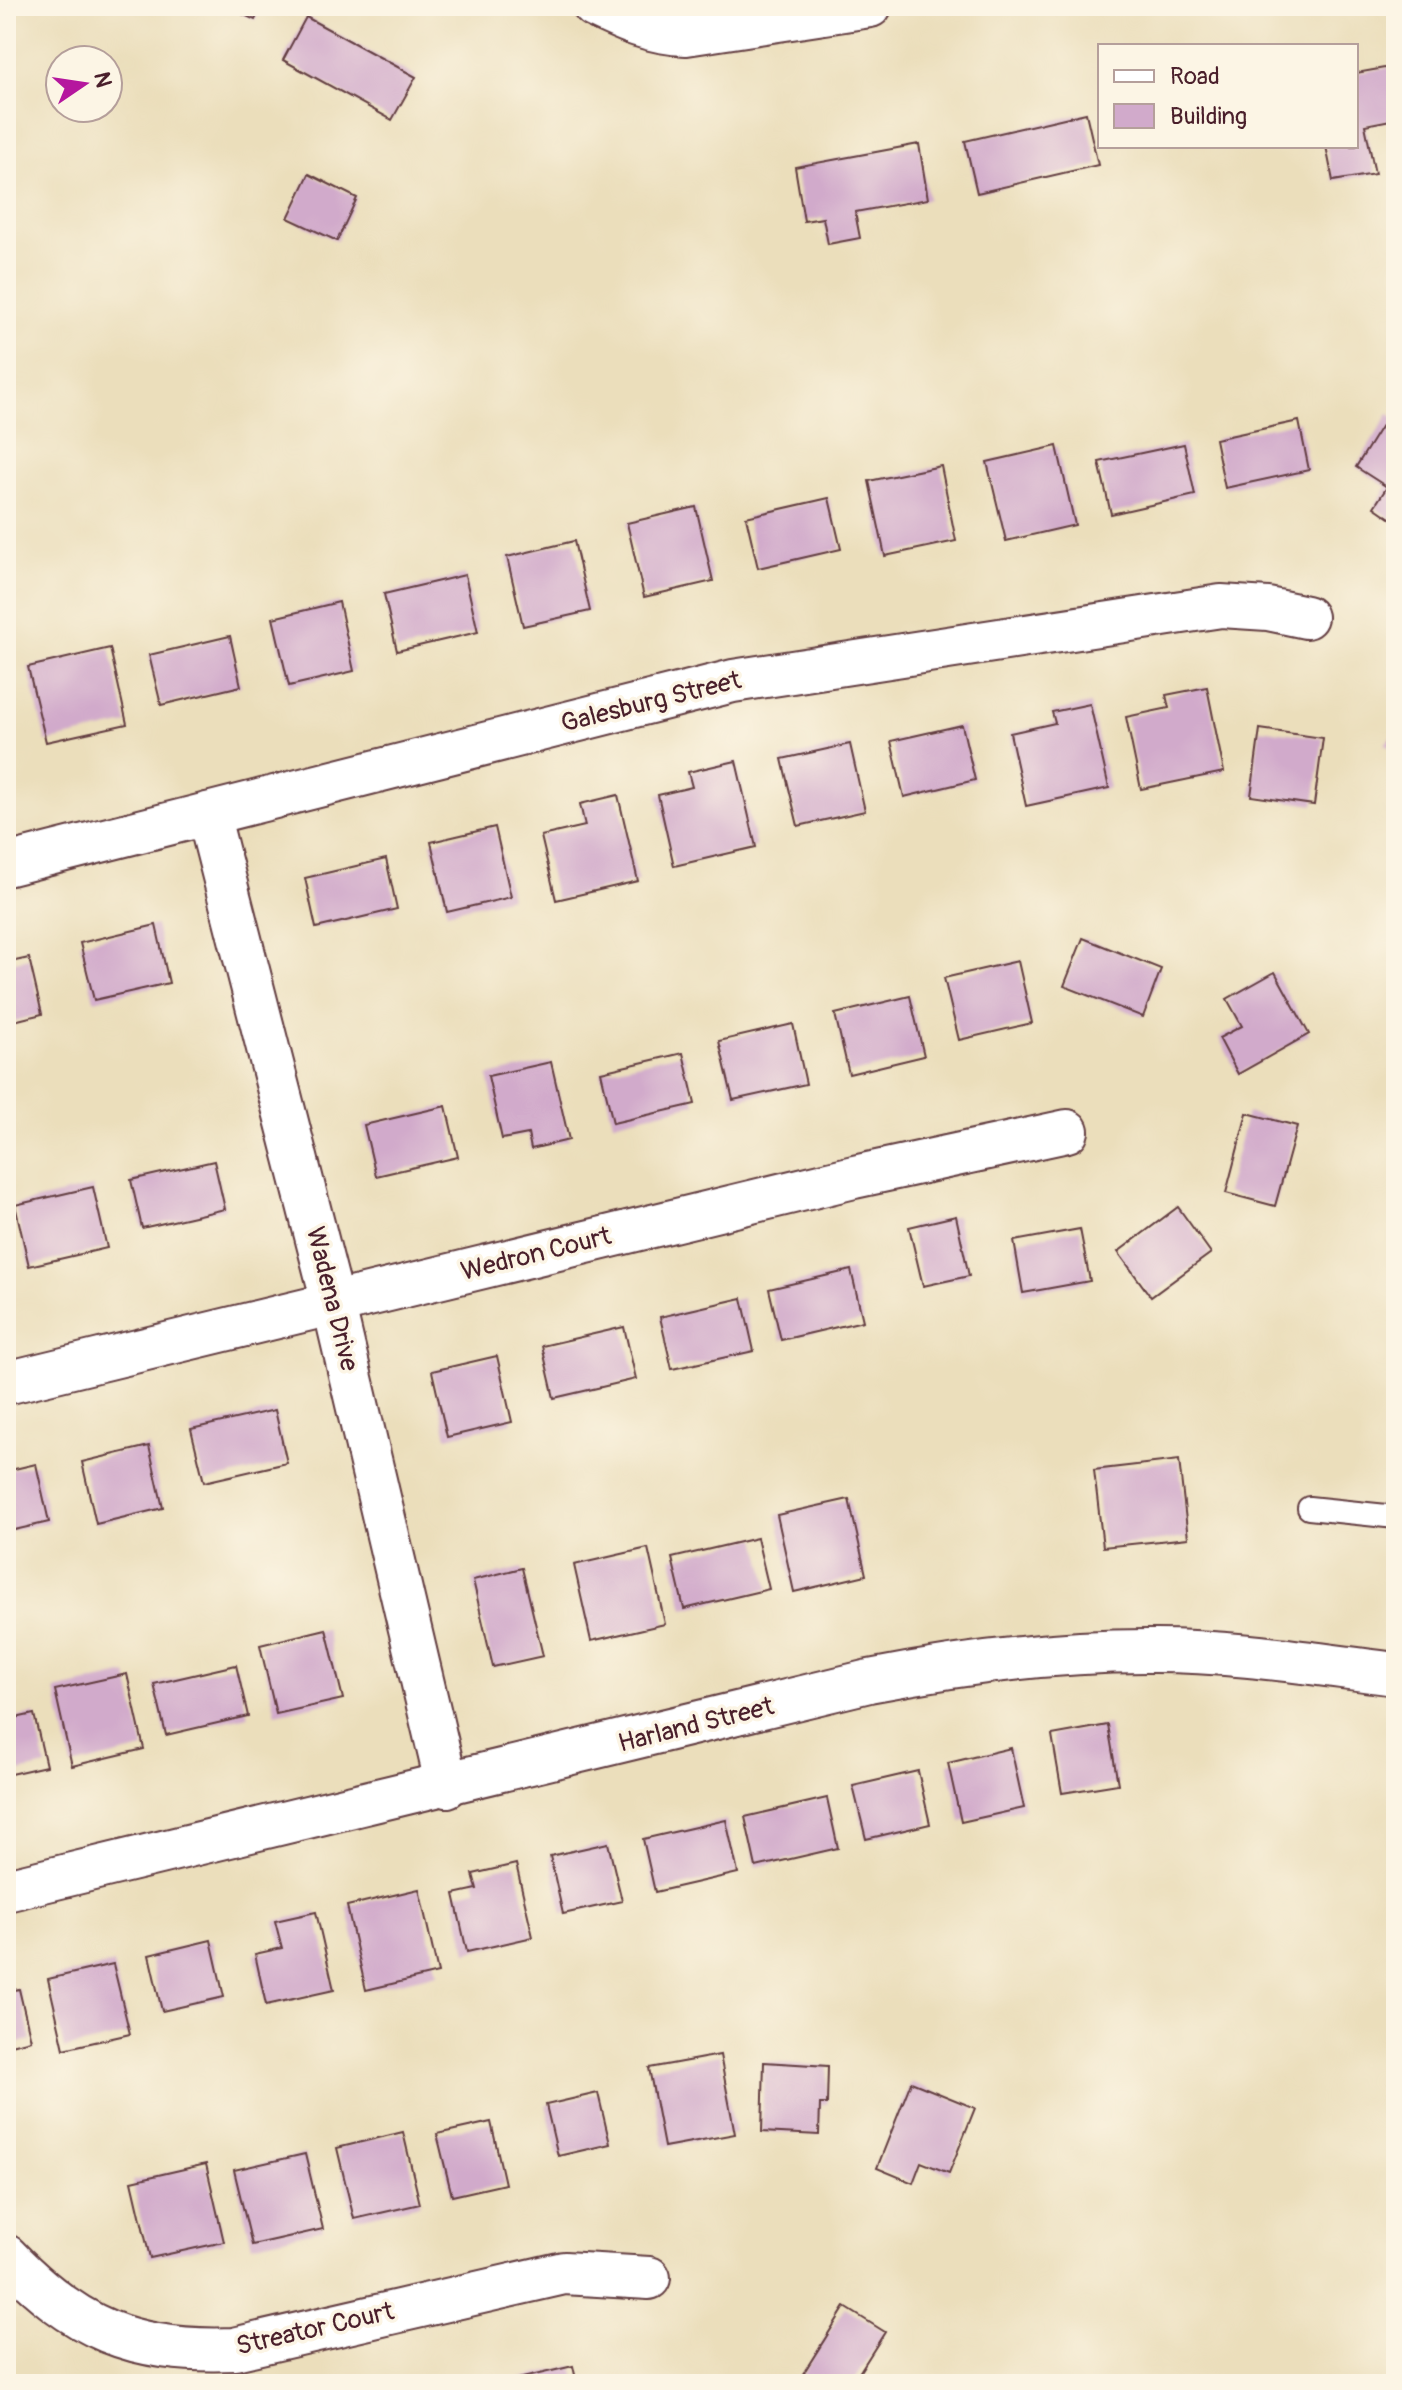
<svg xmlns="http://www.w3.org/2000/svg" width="1402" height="2390" font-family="Pangolin,sans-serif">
<rect width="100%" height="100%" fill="#fcf5e5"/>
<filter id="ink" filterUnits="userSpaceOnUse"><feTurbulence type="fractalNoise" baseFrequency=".0125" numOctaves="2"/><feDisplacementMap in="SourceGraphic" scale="16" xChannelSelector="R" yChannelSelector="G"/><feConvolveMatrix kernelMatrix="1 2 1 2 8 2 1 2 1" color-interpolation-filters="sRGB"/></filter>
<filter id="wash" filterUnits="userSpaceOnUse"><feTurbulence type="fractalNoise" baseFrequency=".006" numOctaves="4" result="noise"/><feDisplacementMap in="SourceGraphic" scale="32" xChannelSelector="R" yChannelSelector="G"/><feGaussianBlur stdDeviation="1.8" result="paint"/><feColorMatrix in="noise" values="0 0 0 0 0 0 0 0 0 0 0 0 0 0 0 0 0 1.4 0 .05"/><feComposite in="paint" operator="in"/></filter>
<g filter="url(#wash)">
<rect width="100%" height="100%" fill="#ebdebb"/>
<g id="blocks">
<g fill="#d1aacb">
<polygon points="225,6 262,6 255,20"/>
<polygon points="306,17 416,77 392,120 283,60"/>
<polygon points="1396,66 1396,119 1365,125 1375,174 1333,181 1326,146 1356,146 1356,73"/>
<polygon points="1086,113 1098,165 977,193 965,141"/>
<polygon points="919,144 928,199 855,212 860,238 828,244 823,218 804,221 795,167"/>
<polygon points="309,174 357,198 337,241 288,218"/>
<polygon points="1389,414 1396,418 1396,522 1374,507 1387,487 1356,467"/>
<polygon points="1299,421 1309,470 1225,488 1215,439"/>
<polygon points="1184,444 1195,495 1111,514 1099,462"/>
<polygon points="1057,446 1075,525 1006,541 987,462"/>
<polygon points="941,466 956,541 885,556 869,481"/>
<polygon points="829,498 841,549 758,568 746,517"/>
<polygon points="696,507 713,581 644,597 627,523"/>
<polygon points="574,541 590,611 523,626 507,557"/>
<polygon points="465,575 478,632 397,651 384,594"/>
<polygon points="339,602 354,671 289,686 273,618"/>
<polygon points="230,636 241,686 161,705 149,655"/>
<polygon points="110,648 127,724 46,742 28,667"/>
<polygon points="1207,687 1224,772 1141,789 1126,717 1169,708 1166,695"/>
<polygon points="1090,704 1109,788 1026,806 1010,733 1055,723 1052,712"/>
<polygon points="962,725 975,780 904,797 891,741"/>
<polygon points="1260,729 1323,738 1314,805 1251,796"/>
<polygon points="1396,731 1396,752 1385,744"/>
<polygon points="6,740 11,758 6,759"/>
<polygon points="850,744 865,811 798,826 782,759"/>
<polygon points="736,761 756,847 674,866 658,795 692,787 688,772"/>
<polygon points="618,795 638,881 556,900 541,836 585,826 580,804"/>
<polygon points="495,827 511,897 447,912 431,842"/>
<polygon points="386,859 397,909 316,928 305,878"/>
<polygon points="156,925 169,983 94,1000 80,943"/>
<polygon points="1083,938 1161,969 1143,1017 1064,986"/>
<polygon points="29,958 42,1014 6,1023 6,963"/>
<polygon points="1018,961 1032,1023 959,1040 944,978"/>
<polygon points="1275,972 1309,1034 1238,1074 1219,1038 1242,1026 1227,999"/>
<polygon points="910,996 924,1056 849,1074 835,1014"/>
<polygon points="793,1024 806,1084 733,1100 719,1041"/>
<polygon points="683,1053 695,1104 613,1123 601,1072"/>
<polygon points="551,1062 569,1140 531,1149 528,1134 502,1139 488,1076"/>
<polygon points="446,1106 458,1157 376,1176 364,1125"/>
<polygon points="1247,1113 1297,1126 1275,1206 1226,1193"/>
<polygon points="214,1161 225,1209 142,1228 131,1180"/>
<polygon points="93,1187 107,1248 29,1266 15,1205"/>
<polygon points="1178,1207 1211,1253 1151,1297 1118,1252"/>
<polygon points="956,1216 969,1276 923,1286 909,1227"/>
<polygon points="1080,1229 1090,1281 1023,1293 1014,1241"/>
<polygon points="851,1270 863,1321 781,1340 769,1289"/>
<polygon points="742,1298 754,1351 672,1369 660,1317"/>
<polygon points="624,1327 636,1379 554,1398 542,1346"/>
<polygon points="497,1356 512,1422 447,1437 432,1371"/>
<polygon points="275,1410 287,1463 204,1482 191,1429"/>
<polygon points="149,1446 163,1508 96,1524 82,1462"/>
<polygon points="1179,1460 1188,1538 1103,1547 1094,1470"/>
<polygon points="36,1464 49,1522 6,1532 6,1471"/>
<polygon points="849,1499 866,1575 794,1592 777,1515"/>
<polygon points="757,1538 769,1589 684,1609 672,1558"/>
<polygon points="648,1548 665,1624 591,1641 574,1565"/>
<polygon points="522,1568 543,1656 493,1667 473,1580"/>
<polygon points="326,1629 343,1699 276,1714 260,1645"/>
<polygon points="236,1665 248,1716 166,1735 154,1684"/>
<polygon points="127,1674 144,1749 72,1766 55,1690"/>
<polygon points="34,1714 46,1766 6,1775 6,1720"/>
<polygon points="1108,1725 1118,1784 1062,1793 1052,1735"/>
<polygon points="1011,1748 1024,1808 961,1822 948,1763"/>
<polygon points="918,1771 930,1824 866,1839 853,1786"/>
<polygon points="827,1798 838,1848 756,1867 745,1817"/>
<polygon points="726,1820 738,1873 655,1892 643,1839"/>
<polygon points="608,1843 622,1901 563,1914 550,1856"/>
<polygon points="516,1864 533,1937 467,1952 454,1894 477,1889 473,1874"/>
<polygon points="419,1889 438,1973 366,1990 347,1906"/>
<polygon points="316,1912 334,1990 266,2005 255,1954 282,1948 275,1921"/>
<polygon points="211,1940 224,1997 162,2011 149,1955"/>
<polygon points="113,1964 130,2034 64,2049 48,1979"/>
<polygon points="19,1989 31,2040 6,2046 6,1992"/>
<polygon points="720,2055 735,2134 664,2147 649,2068"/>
<polygon points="764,2062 828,2066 827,2104 820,2104 819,2135 762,2132"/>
<polygon points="911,2082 975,2108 949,2173 921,2162 913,2183 877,2168"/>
<polygon points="598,2093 610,2144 558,2156 546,2105"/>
<polygon points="491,2122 505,2184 452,2196 437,2134"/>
<polygon points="403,2132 420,2204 354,2219 337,2148"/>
<polygon points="305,2154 323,2229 252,2245 234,2170"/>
<polygon points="206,2164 224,2242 150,2258 132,2181"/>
<polygon points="845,2307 885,2332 852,2384 812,2384 801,2377"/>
<polygon points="573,2366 577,2384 501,2384 501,2383"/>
<polygon points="1396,2366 1396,2384 1389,2384"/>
</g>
</g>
</g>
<g filter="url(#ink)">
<use href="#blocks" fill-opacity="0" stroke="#623c41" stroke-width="2"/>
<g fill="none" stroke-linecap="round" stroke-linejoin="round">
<g stroke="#623c41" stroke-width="26">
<polyline id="service" points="1309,1508 1396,1517"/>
</g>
<g stroke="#623c41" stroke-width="46">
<g id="minor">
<path d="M594,6C625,21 651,33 686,34L870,6"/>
<polyline points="208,814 333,1302 447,1786"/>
<polyline points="6,865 733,681 1221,606 1268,609 1306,617"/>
<polyline points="6,1383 854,1177 1067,1131"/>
<path d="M6,1890L869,1681C961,1663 1053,1651 1147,1651C1231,1650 1314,1664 1396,1674"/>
<path d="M6,2256C76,2329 132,2353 234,2349L564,2273L649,2278"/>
</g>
</g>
<use href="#service" stroke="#fff" stroke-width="22"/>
<use href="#minor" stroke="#fff" stroke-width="42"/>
</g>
</g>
<g text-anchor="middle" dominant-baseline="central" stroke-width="7" stroke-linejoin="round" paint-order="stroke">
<g font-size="26" fill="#4a1f2b" stroke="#fcf5e5">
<text transform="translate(651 702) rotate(-14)">Galesburg Street</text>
<text transform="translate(536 1254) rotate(-14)">Wedron Court</text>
<text transform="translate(332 1299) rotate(76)">Wadena Drive</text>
<text transform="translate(696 1725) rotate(-14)">Harland Street</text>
<text transform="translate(315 2329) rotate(-13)">Streator Court</text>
</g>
</g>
<rect width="1402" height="2390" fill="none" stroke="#fcf5e5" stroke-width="32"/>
<rect x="1098" y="44" width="260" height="104" fill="#fcf5e5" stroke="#b59f9b" stroke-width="2"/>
<rect x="1114" y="70" width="40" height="12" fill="#ffffff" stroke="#b59f9b" stroke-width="2"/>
<text x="1170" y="84" font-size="24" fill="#4a1f2b">Road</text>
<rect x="1114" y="104" width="40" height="24" fill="#d1aacb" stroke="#b59f9b" stroke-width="2"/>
<text x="1170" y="124" font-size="24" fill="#4a1f2b">Building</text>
<g transform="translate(84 84) rotate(77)"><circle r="38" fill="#fcf5e5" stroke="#b59f9b" stroke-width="2"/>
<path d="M0-6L14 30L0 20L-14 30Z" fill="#b5179e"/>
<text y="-12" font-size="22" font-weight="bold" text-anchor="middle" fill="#4a1f2b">N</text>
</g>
</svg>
